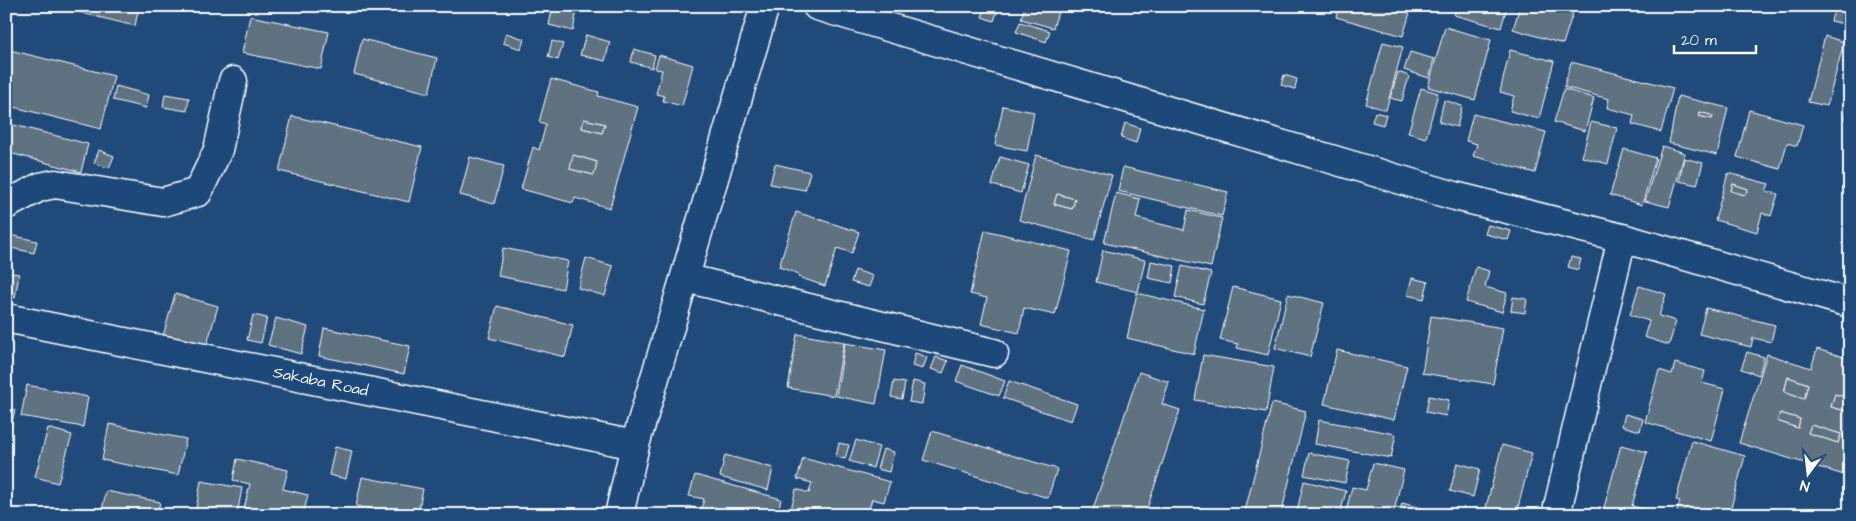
<svg xmlns="http://www.w3.org/2000/svg" width="1856" height="521" font-family="'Architects Daughter',sans-serif">
<rect width="100%" height="100%" fill="#1f4a7a"/>
<filter id="ink" filterUnits="userSpaceOnUse"><feTurbulence type="fractalNoise" baseFrequency=".02" numOctaves="2"/><feDisplacementMap in="SourceGraphic" scale="10" xChannelSelector="R" yChannelSelector="G"/><feConvolveMatrix kernelMatrix="1 2 1 2 8 2 1 2 1" color-interpolation-filters="sRGB"/></filter>
<g filter="url(#ink)">
<g fill="#5e7280" stroke="#fff" fill-rule="evenodd">
<polygon points="53,6 139,6 135,26"/>
<polygon points="553,6 577,9 573,31 549,25"/>
<polygon points="986,6 999,6 994,21 982,17"/>
<polygon points="1025,6 1060,6 1053,28 1021,19"/>
<polygon points="1339,6 1412,6 1403,36 1336,17"/>
<polygon points="1457,6 1507,6 1501,28 1454,15"/>
<polygon points="1520,6 1575,6 1563,44 1513,29"/>
<polygon points="1835,6 1850,6 1848,25 1831,21"/>
<polygon points="250,16 329,32 321,69 242,53"/>
<polygon points="1020,22 1050,31 1046,42 1016,32"/>
<polygon points="1445,27 1491,40 1475,100 1428,87"/>
<polygon points="506,33 524,39 521,49 503,43"/>
<polygon points="586,35 610,42 605,61 580,55"/>
<polygon points="1825,36 1844,42 1827,106 1808,102"/>
<polygon points="362,39 437,58 429,93 354,74"/>
<polygon points="552,41 563,44 558,60 548,57"/>
<polygon points="1383,42 1403,47 1386,110 1366,104"/>
<polygon points="6,49 114,76 101,129 6,105"/>
<polygon points="634,49 655,55 652,68 631,62"/>
<polygon points="1510,50 1554,61 1539,119 1510,111 1514,96 1500,92"/>
<polygon points="1410,52 1434,59 1429,78 1404,70"/>
<polygon points="659,55 693,65 682,106 663,101 664,96 656,94 662,70 655,69"/>
<polygon points="1571,62 1673,88 1661,132 1632,124 1634,115 1607,108 1609,99 1564,87"/>
<polygon points="1398,72 1409,76 1402,101 1390,98"/>
<polygon points="1284,75 1297,79 1295,89 1281,85"/>
<path d="M551,79L599,92L598,96L638,107L610,208L575,198L573,203L521,189L533,147L539,150L546,124L539,122ZM584,119L605,124L602,133L582,128ZM573,155L597,162L594,175L570,169Z"/>
<polygon points="116,86 149,95 146,108 113,100"/>
<polygon points="1421,88 1438,93 1426,138 1408,133"/>
<polygon points="1564,89 1594,98 1585,131 1554,122"/>
<polygon points="165,94 189,98 187,111 163,107"/>
<polygon points="1850,94 1850,120 1844,119"/>
<path d="M1678,96L1728,108L1717,155L1669,143ZM1700,112L1713,116L1712,119L1699,116Z"/>
<polygon points="1444,100 1462,106 1457,127 1439,122"/>
<polygon points="1003,106 1034,112 1027,151 995,145"/>
<polygon points="1749,110 1803,125 1797,146 1787,143 1780,169 1737,157"/>
<polygon points="1375,112 1386,115 1383,125 1372,122"/>
<polygon points="1700,112 1713,116 1712,119 1699,116"/>
<polygon points="1473,114 1546,132 1535,173 1473,156 1477,144 1466,141"/>
<polygon points="292,116 422,147 409,202 279,171"/>
<polygon points="584,119 605,124 602,133 582,128"/>
<polygon points="1591,122 1617,128 1608,164 1582,157"/>
<polygon points="6,123 88,144 81,172 6,152"/>
<polygon points="1125,123 1140,128 1136,143 1121,138"/>
<polygon points="1662,146 1685,153 1669,207 1645,201"/>
<polygon points="1624,149 1656,158 1642,205 1610,195"/>
<polygon points="99,150 114,156 109,168 94,163"/>
<polygon points="573,155 597,162 594,175 570,169"/>
<path d="M1036,155L1112,175L1094,240L1019,220ZM1057,194L1075,199L1072,209L1054,204Z"/>
<polygon points="470,157 504,166 494,204 460,195"/>
<polygon points="1000,157 1029,165 1021,193 992,185"/>
<polygon points="1684,158 1703,163 1697,185 1679,181"/>
<polygon points="775,164 810,172 805,190 770,184"/>
<polygon points="1123,167 1228,192 1222,216 1118,191"/>
<path d="M1728,173L1769,184L1766,191L1778,194L1771,216L1762,213L1757,232L1715,220ZM1733,184L1748,189L1745,195L1731,191Z"/>
<polygon points="1733,184 1748,189 1745,195 1731,191"/>
<polygon points="1116,193 1140,199 1136,218 1184,230 1188,210 1222,218 1211,267 1104,243"/>
<polygon points="1057,194 1075,199 1072,209 1054,204"/>
<polygon points="796,212 859,232 852,253 837,248 825,286 798,277 799,274 779,267"/>
<polygon points="1488,225 1511,231 1508,240 1485,234"/>
<polygon points="985,230 1071,251 1055,315 1024,308 1019,333 981,324 987,298 970,294"/>
<polygon points="10,235 37,241 34,253 7,247"/>
<polygon points="503,248 568,261 563,289 498,276"/>
<polygon points="1103,250 1145,260 1138,292 1096,282"/>
<polygon points="1571,257 1581,259 1578,270 1568,267"/>
<polygon points="586,258 613,266 605,296 578,288"/>
<polygon points="1151,261 1175,266 1172,283 1148,278"/>
<polygon points="1182,266 1211,273 1203,304 1175,297"/>
<polygon points="1476,267 1489,271 1485,287 1507,293 1502,312 1466,302"/>
<polygon points="855,270 873,276 869,287 851,282"/>
<polygon points="6,272 19,274 15,298 6,296"/>
<polygon points="1412,278 1428,282 1424,299 1407,295"/>
<polygon points="1639,286 1666,294 1659,316 1676,321 1669,345 1644,337 1649,321 1630,315"/>
<polygon points="1233,287 1281,299 1268,355 1237,348 1238,344 1220,340"/>
<polygon points="1137,293 1204,309 1194,354 1127,338"/>
<polygon points="175,294 218,306 206,348 163,336"/>
<polygon points="1288,294 1324,303 1310,357 1275,348"/>
<polygon points="1513,297 1527,299 1525,313 1511,311"/>
<polygon points="497,306 573,325 565,357 489,338"/>
<polygon points="1706,308 1775,325 1771,342 1753,338 1751,347 1699,334"/>
<polygon points="253,315 267,318 261,343 247,340"/>
<polygon points="1431,316 1503,328 1493,384 1422,373"/>
<polygon points="276,318 308,327 301,354 268,345"/>
<polygon points="324,328 410,346 404,374 319,356"/>
<polygon points="797,334 844,342 834,396 788,388"/>
<polygon points="845,343 886,350 876,404 836,396"/>
<path d="M1817,349L1850,359L1845,376L1850,377V399L1835,394L1831,407L1850,412V456L1844,475L1739,443L1767,354L1811,368ZM1788,377L1808,384L1804,399L1784,392ZM1780,413L1800,419L1798,428L1777,421ZM1811,425L1841,434L1838,443L1808,433Z"/>
<polygon points="1337,350 1407,366 1394,420 1324,404"/>
<polygon points="1747,352 1764,357 1759,375 1741,369"/>
<polygon points="915,353 927,357 923,369 912,366"/>
<polygon points="1203,355 1274,367 1266,412 1195,400"/>
<polygon points="936,357 948,361 943,373 931,369"/>
<polygon points="1675,363 1705,371 1702,383 1725,389 1711,441 1645,422 1659,370 1672,374"/>
<polygon points="962,365 1005,381 999,396 956,381"/>
<polygon points="1139,372 1169,382 1162,404 1180,410 1145,515 1091,515"/>
<polygon points="1788,377 1808,384 1804,399 1784,392"/>
<polygon points="894,381 905,383 902,399 891,397"/>
<polygon points="913,381 925,384 922,404 909,402"/>
<polygon points="1009,381 1077,404 1071,421 1003,398"/>
<polygon points="27,385 88,397 83,427 21,416"/>
<polygon points="1835,394 1850,399 1850,412 1831,407"/>
<polygon points="1429,396 1449,400 1446,416 1426,412"/>
<polygon points="1272,403 1306,411 1281,515 1244,515"/>
<polygon points="6,407 15,410 6,445"/>
<polygon points="1780,413 1800,419 1798,428 1777,421"/>
<polygon points="1625,414 1643,419 1640,431 1622,426"/>
<polygon points="1319,420 1396,434 1391,458 1315,444"/>
<polygon points="109,424 186,439 178,475 102,460"/>
<polygon points="1811,425 1841,434 1838,443 1808,433"/>
<polygon points="48,428 72,435 58,483 35,477"/>
<polygon points="932,431 1057,469 1048,498 923,460"/>
<polygon points="856,440 879,447 873,468 849,461"/>
<polygon points="1692,441 1745,456 1729,515 1676,515 1680,501 1676,500"/>
<polygon points="839,443 849,445 845,459 836,457"/>
<polygon points="1502,445 1532,453 1516,515 1484,515"/>
<polygon points="1621,445 1647,452 1632,506 1664,515 1602,515"/>
<polygon points="335,447 352,451 346,479 329,475"/>
<polygon points="883,449 894,452 889,472 877,469"/>
<polygon points="1309,453 1350,461 1345,483 1304,475"/>
<polygon points="725,455 773,468 768,490 720,477"/>
<polygon points="803,458 890,482 884,502 872,499 869,509 881,513 881,515 798,515 790,513 796,489 809,493 812,483 797,479"/>
<polygon points="237,459 288,470 283,489 308,495 303,515 269,515 244,509 250,484 233,480"/>
<polygon points="1373,463 1404,470 1393,515 1345,515 1352,487 1366,490"/>
<polygon points="1457,463 1480,469 1473,497 1450,491"/>
<polygon points="695,475 781,499 777,515 685,515 688,506 701,510 704,499 689,496"/>
<polygon points="362,477 423,489 418,514 421,515 382,515 382,511 356,506"/>
<polygon points="201,481 242,488 237,515 195,515"/>
<polygon points="1304,481 1346,491 1340,515 1296,515"/>
<polygon points="106,491 160,502 157,515 101,515"/>
<polygon points="1402,503 1441,513 1441,515 1399,515"/>
</g>
<g fill="none" stroke-linecap="round" stroke-linejoin="round">
<g stroke="#fff" stroke-width="31">
<g id="minor">
<polyline points="817,6 1455,196 1622,238 1850,303"/>
<polyline points="6,205 40,187 55,184 163,202 198,192 218,150 233,81"/>
<polyline points="685,278 994,353"/>
<path id="s1" d="M6,318L635,445"/>
<polyline points="619,515 635,445 765,6"/>
<polyline points="1556,515 1622,238"/>
</g>
</g>
<use href="#minor" stroke="#1f4a7a" stroke-width="28"/>
</g>
</g>
<g text-anchor="middle" dominant-baseline="central" stroke-width="4" stroke-linejoin="round" paint-order="stroke">
<g font-size="16" fill="#fff" stroke="#1f4a7a">
<text stroke="none"><textPath href="#s1" startOffset="321">Sakaba Road</textPath></text>
</g>
</g>
<rect width="1856" height="521" fill="none" stroke="#1f4a7a" stroke-width="25"/>
<rect x="12" y="12" width="1831" height="496" fill="none" stroke="#fff" stroke-width="2" filter="url(#ink)"/>
<g transform="translate(1808 474) rotate(195)" stroke="#1f4a7a" stroke-width="4" paint-order="stroke">
<path d="M0-4L9 19L0 12L-9 19Z" fill="#ffffff"/>
<text y="-8" font-size="14" font-weight="bold" text-anchor="middle" fill="#ffffff">N</text>
</g>
<path d="M1674 45v8h82v-8" fill="none" stroke="#ffffff" stroke-width="2.5"/>
<text x="1681" y="45" font-size="15" fill="#ffffff" stroke="#1f4a7a" stroke-width="4" paint-order="stroke">20 m</text>
</svg>
